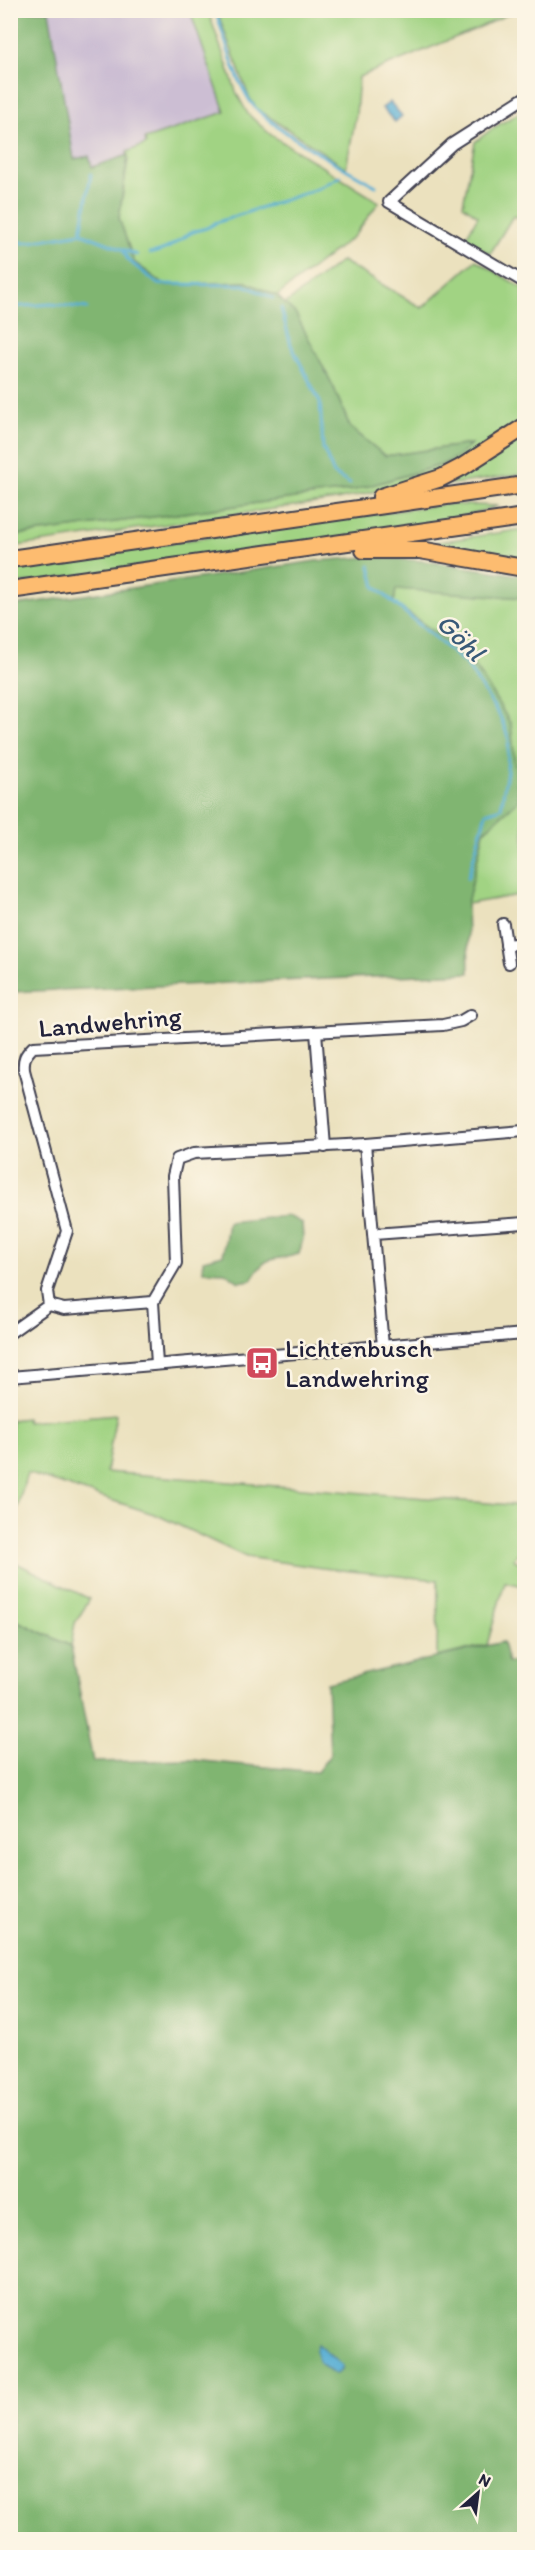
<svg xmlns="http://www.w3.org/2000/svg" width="535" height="2550" font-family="Itim,sans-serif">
<rect width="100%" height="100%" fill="#fcf5e5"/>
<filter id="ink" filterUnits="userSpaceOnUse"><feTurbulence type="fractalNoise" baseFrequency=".0167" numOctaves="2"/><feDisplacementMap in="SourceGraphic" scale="12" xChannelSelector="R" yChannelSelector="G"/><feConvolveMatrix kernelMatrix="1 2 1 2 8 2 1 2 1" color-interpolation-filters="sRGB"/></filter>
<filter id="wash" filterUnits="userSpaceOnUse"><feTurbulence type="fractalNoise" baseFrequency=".008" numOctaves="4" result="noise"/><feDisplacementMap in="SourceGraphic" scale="24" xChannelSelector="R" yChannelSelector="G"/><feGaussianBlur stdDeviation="1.35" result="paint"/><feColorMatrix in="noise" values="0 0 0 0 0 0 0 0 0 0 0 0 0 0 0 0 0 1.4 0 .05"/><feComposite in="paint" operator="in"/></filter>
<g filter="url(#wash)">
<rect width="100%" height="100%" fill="#ebe1be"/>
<polygon fill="#ccbed3" points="49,11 190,11 225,112 146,138 147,144 128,152 128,155 92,167 89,156 74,159"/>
<g fill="#a1d383" stroke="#627a5f" stroke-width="1.5">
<polygon points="190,11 208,11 237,94 248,114 271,135 379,202 354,236 277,296 246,282 165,285 134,262 119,219 128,160 127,152 146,144 145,139 225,112"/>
<polygon points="217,11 217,10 515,11 476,29 359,77 356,115 346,168 257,109 249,97"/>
<polygon points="524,110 524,220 513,216 490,254 465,239 478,216 463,205 475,142 493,128"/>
<polygon points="476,260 524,289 524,420 452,466 404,485 336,500 11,547 10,536 355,490 442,465 459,456 470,444 385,456 350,427 334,388 296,315 285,304 342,261 422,308"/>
<polygon points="524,433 524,474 446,485"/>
<polygon points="445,504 499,506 435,524 11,585 10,565"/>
<polygon points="524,529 524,561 432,543"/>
<polygon points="396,588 524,598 524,894 467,904 484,831 519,800 478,670 446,640 394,603"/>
<polygon points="116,1414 106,1472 524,1506 524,1547 513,1559 524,1565 524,1586 505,1582 487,1645 437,1657 438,1580 322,1568 246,1557 157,1515 27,1473 11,1531 11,1420 26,1418 27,1422"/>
<polygon points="10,1560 90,1599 75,1623 71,1646 11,1618"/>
</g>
<g fill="#80b571" stroke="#516c56" stroke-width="1.5">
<polygon points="10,11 49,11 74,159 89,156 92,167 128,155 119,218 134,262 165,285 246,282 277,296 296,314 334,388 350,427 385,456 471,444 459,456 441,465 355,490 11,536"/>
<polygon points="368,557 424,561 524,576 524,598 396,589 394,603 446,640 478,670 511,724 519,800 484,831 467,904 469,973 11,992 10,606 316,561"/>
<path d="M288,1216L302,1223L303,1239L299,1254C271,1263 269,1251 251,1280L239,1282L225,1272L203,1271V1260L223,1255L228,1222Z"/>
<polygon points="11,1618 71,1646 93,1762 193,1760 317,1772 330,1755 327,1683 503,1642 508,1663 524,1659 524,2539 11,2540"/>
</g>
<g fill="#58afd4" stroke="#3d6888" stroke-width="1.5">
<polygon points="390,102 402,116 395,122 382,108"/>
<polygon points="317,2344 342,2366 341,2370 335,2375 319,2363 315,2350"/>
</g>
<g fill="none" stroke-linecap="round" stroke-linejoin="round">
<g stroke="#58afd4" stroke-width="3">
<path d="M215,10C225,38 234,76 250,101C266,126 347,170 376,186"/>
<polyline points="81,233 137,255"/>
<polyline points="10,238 24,243 81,233 91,174"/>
<polyline points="123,250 128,260 158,284 244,285 273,298"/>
<path d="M150,253C167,251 175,243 189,234C198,228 207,231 215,223L317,189L341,176"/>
<polyline points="10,307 51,304 87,308"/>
<polyline points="281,308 291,345 320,402 323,448 334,474 350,484"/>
<polyline points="370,566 375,587 466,664 500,716 509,739 507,771 501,808 486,813 468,878"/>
</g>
</g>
</g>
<g filter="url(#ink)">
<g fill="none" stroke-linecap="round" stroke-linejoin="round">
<g stroke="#403f4f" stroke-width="14">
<g id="minor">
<polyline points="524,98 452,144 389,202 524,282"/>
<polyline points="503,924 509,963"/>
<polyline points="506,945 524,943"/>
<polyline points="316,1032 325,1147"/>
<polyline points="365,1144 383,1346"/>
<polyline points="374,1234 524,1223"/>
<path d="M49,1305L47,1291L67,1231L24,1070C23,1059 25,1055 33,1047L443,1025L461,1021L471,1015"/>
<polyline points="11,1332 49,1305 64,1309 153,1302"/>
<polyline points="157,1364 153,1302 176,1263 173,1176 177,1159 194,1153 365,1144 524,1131"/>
<polyline points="10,1377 524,1334"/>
</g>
</g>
<g stroke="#403f4f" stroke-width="20">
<g id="highway">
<polyline points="381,497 441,478 462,467 524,427"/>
<polyline points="364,550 420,550 524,568"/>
<polyline points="10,559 524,485"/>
<polyline points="10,590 524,517"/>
</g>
</g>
<use href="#minor" stroke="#fff" stroke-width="10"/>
<use href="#highway" stroke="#fdbc70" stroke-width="16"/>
</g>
</g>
<defs>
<g id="bus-square" transform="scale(1.725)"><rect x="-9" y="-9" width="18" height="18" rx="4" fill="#d1495b" stroke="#fcf5e5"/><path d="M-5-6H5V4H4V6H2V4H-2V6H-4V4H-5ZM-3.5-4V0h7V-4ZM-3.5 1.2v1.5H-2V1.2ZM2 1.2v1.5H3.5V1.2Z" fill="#fff"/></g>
</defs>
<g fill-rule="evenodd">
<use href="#bus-square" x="262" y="1363"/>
</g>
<g text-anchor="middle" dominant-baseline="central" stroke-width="5" stroke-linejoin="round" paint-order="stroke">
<g font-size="26" fill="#22223b" stroke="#fcf5e5">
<text transform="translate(110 1022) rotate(-5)">Landwehring</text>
</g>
<g font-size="26" fill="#22223b" stroke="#fcf5e5" text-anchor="start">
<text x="285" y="1348">Lichtenbusch<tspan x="285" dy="30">Landwehring</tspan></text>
</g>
<g font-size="27" font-style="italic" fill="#385a78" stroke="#fcf5e5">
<text transform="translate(461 637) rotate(44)">Göhl</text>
</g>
</g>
<rect width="535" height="2550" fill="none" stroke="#fcf5e5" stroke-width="36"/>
<g transform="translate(478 2493) rotate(28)" stroke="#fcf5e5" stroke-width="4.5" paint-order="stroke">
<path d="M0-4.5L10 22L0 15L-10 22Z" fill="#22223b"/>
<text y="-9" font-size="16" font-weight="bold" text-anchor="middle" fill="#22223b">N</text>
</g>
</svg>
